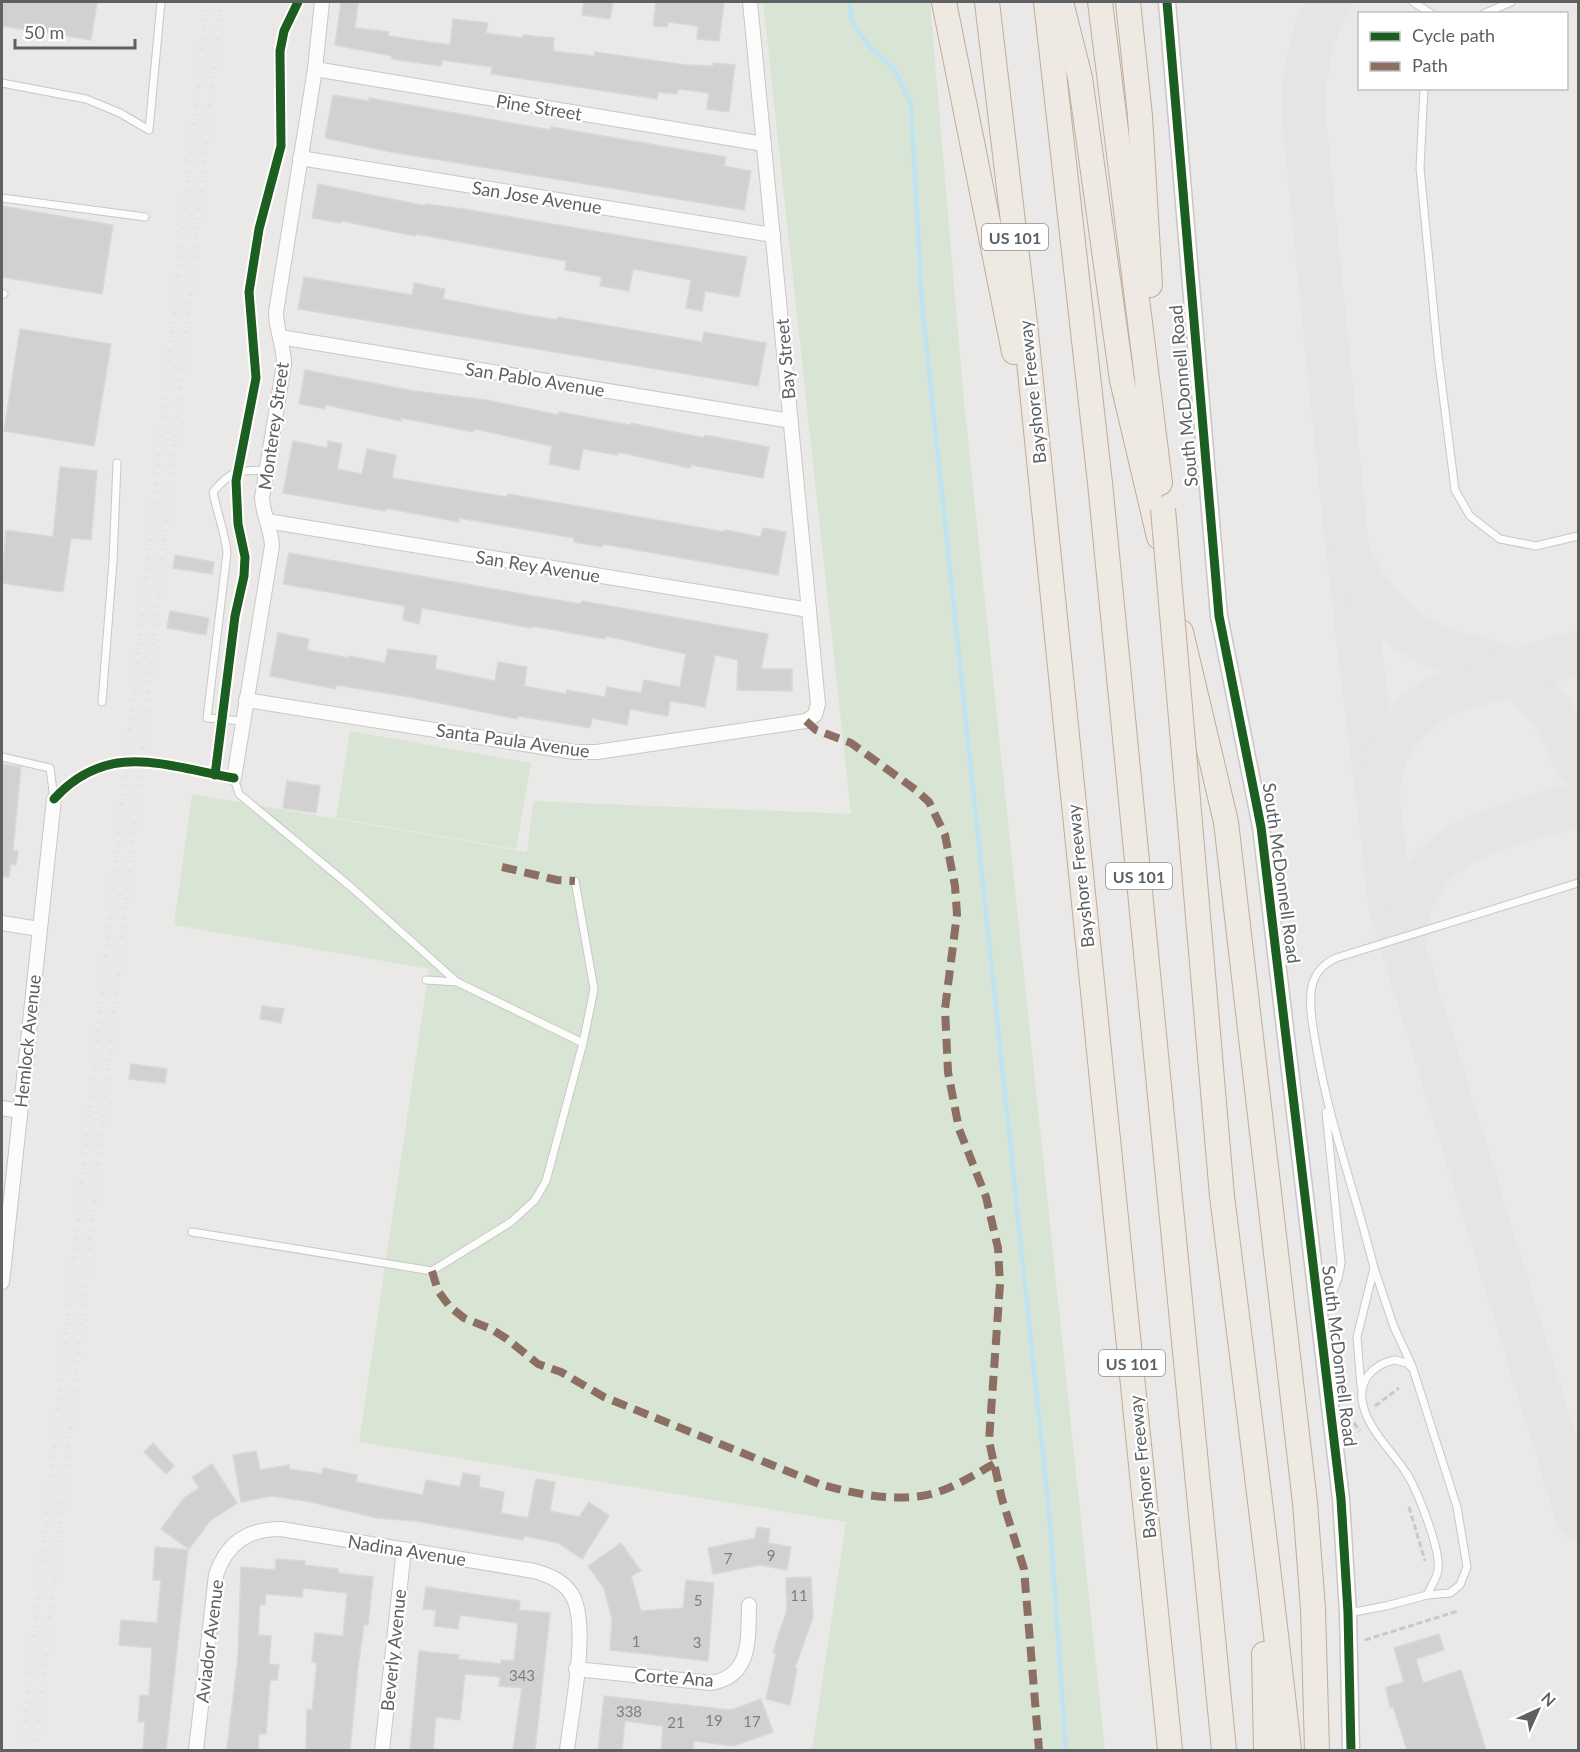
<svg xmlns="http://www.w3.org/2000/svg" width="1580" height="1752" font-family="Lato,sans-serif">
<rect width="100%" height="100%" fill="#ebe9e7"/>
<g fill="#d8e5d4">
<polygon points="763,2 930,2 963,391 1105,1750 812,1750 846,1522 359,1442 429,969 174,925 192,794 527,852 533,801 851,814"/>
<polygon points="350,731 531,763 516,849 336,818"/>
</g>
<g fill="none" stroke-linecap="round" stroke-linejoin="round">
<polyline stroke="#c0e3f1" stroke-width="4.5" points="850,2 851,20 868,45 895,70 911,105 922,304 1050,1522 1066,1750"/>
<g stroke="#e6e5e4" stroke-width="44">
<path d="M1329,2C1310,35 1304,72 1303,109L1346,536L1391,908L1578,1517"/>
<path d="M1354,564C1372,604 1402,634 1444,650C1466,657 1489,660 1509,672C1543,693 1563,726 1576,763"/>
<path d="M1379,783C1383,742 1409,713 1444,695L1578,652"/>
<path d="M1405,944C1405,840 1501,828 1578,804"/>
</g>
</g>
<g fill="#d2d0d0" stroke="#dad8d6" stroke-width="1.5">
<polygon points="2,2 97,2 91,40 2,26"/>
<polygon points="341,2 358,3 355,28 389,32 388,36 450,45 453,19 488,23 486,33 523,38 523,35 554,38 553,51 595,56 595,52 686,65 713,66 713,63 735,65 729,112 707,109 709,93 678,89 677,94 658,92 657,99 491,74 492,67 442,60 441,66 392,59 392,56 335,45"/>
<polygon points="584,2 613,2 610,19 582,15"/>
<polygon points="656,2 724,2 719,41 697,39 698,26 668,22 667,27 653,26"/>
<polygon points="333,95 369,101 369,98 551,130 551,127 726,157 724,166 751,171 744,210 391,152 325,138"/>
<polygon points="318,184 426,206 426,204 464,209 747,257 739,297 705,291 702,311 686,308 691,280 633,269 629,291 600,286 602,277 565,270 566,261 415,234 415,236 342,221 341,223 312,218"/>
<polygon points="2,206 113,225 102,294 2,277"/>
<polygon points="304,277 412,295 414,283 445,289 443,299 521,314 557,320 558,317 702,342 704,332 766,343 758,386 298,309"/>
<polygon points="20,329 111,344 94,446 4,431"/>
<polygon points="305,370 414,391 486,400 558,415 559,412 630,425 631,423 704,438 705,435 769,447 763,478 691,465 690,468 618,452 617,455 583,449 579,470 549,464 552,446 474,429 473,432 401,418 401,421 326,405 325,409 299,404"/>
<polygon points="293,441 327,448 328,441 342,444 337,469 362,474 367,449 396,455 392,478 507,497 508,494 725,532 725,530 761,537 763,528 786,532 778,575 603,544 602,547 574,542 574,538 459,518 459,522 386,508 385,511 283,493"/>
<polygon points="60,467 97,471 91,540 71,538 63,592 2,583 6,530 53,537"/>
<polygon points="289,553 545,598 581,604 582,601 768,634 761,669 792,669 792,691 737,690 738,660 715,655 705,707 670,701 668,716 630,709 627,725 592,718 590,728 518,716 517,719 410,697 336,685 336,689 270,676 278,633 309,639 307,650 349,658 349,656 385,663 388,649 437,656 435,669 495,681 498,662 527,667 524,686 566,694 567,690 605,697 607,687 641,693 644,680 680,687 686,654 606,636 605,639 532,626 532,628 422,608 419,624 403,620 405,606 283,584"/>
<polygon points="175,555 214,562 212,574 173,568"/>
<polygon points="170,611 209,618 206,635 167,628"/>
<polygon points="2,764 21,767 13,850 18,851 16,865 11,864 9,877 2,877"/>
<polygon points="287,781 320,786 316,813 283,808"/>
<polygon points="262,1006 284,1009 281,1023 260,1019"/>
<polygon points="131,1064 167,1069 165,1083 129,1079"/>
<polygon points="153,1443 174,1466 166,1474 144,1452"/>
<polygon points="256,1451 260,1470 289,1465 289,1469 322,1474 323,1468 357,1475 356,1482 423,1495 426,1480 460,1487 463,1473 480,1476 479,1487 504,1492 501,1513 528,1518 536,1479 555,1482 550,1511 579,1517 589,1502 609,1516 582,1559 558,1543 524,1536 523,1540 415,1521 377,1518 311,1502 272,1496 241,1502 233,1455"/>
<polygon points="212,1464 237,1503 210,1521 189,1549 161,1529 184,1498 199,1488 192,1477"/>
<polygon points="757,1527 770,1529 768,1543 791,1547 787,1570 760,1565 713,1574 708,1548 755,1538"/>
<polygon points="621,1543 641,1571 631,1576 641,1611 683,1608 686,1580 714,1583 708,1661 610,1650 612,1619 604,1588 588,1566"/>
<polygon points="155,1547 188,1550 166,1750 143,1750 145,1722 138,1722 140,1695 149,1696 152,1648 119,1645 121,1620 157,1623 161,1580 153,1580"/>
<polygon points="276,1559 305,1561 305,1565 338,1569 338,1573 373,1577 368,1625 364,1625 358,1667 350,1750 306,1750 307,1709 312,1710 317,1663 312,1662 315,1633 343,1636 347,1593 303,1588 302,1597 266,1594 265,1605 260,1604 258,1635 271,1636 269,1664 279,1665 277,1680 270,1680 266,1734 259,1734 258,1750 227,1750 238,1656 241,1567 275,1570"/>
<polygon points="811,1577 813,1617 795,1668 797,1669 790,1705 766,1699 776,1653 773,1652 787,1610 786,1578"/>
<polygon points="426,1587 520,1601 519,1610 550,1613 535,1750 513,1750 522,1688 499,1686 500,1677 465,1674 460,1720 436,1717 433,1750 410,1750 419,1651 459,1655 458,1659 501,1664 501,1660 514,1661 518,1623 460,1615 458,1629 434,1626 436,1610 423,1609"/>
<polygon points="1439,1634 1444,1650 1416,1659 1423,1683 1461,1670 1486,1750 1407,1750 1393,1707 1390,1708 1386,1687 1404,1682 1394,1648"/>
<polygon points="604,1696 731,1710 761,1699 773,1732 734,1746 694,1741 693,1750 661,1750 663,1726 625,1721 622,1750 598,1750"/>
</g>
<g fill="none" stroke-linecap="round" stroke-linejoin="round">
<g stroke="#c8c7c7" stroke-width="9">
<g id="service">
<polyline points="1413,2 1432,14"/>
<polyline points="1483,14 1511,2"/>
<polyline points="2,83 86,99 120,113 149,130 161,2"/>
<polyline points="1424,88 1420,168 1438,355 1455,490 1470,516 1500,539 1536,546 1578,536"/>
<polyline points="2,198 145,217"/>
<polyline points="2,293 4,294"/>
<polyline points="102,702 113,561 117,463"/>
<path d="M243,721L207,718L227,553C225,532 217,513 213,492C232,469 238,471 267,470"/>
<polyline points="2,757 50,768 54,799"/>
<polyline points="234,778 239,794 351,887 457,982 426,980"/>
<polyline points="575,881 594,989 583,1043"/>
<polyline points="192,1232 432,1271 511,1222 535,1200 546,1181 583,1043 457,982"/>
<path d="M1374,1268C1356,1195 1330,1125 1317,1051C1314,1033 1309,1011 1311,992C1313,975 1321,965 1336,958L1578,883"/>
<path d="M1321,1307C1334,1292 1339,1281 1341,1262L1326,1112"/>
<path d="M1395,1360L1407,1363L1413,1369L1457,1507L1467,1567L1460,1585L1450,1593L1427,1595C1431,1587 1437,1578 1438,1570C1441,1550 1418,1492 1407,1474C1393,1452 1369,1431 1363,1405C1357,1381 1373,1364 1395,1360Z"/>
<polyline points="1361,1386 1357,1337 1374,1268 1394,1327 1412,1366"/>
<polyline points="1348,1613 1386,1606 1427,1595"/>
</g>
</g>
<g stroke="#c8c7c7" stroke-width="16">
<g id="minor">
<polyline points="315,69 764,144"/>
<polyline points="300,158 773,235"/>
<polyline points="280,337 791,421"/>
<polyline points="267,521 809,610"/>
<polyline points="246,700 574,752 597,752 806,721 815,715 818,704 750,2"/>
<path d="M234,778L272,546C271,528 263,515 262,498L284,364C284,346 276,330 276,312L315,69L322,2"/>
<polyline points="2,923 39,929"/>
<polyline points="2,1108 19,1111"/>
<polyline points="2,1282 54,799"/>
<path d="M576,1669L711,1683C752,1676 748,1639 749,1605"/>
<path d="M196,1750L216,1575C227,1543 247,1529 281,1529L534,1571C549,1575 564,1581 572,1595C590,1625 571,1714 567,1750"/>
<polyline points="382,1750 404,1549"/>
</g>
</g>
<g stroke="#c8c7c7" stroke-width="19">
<polyline id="tertiary" points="1167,2 1219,616 1261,827 1341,1499 1348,1613 1351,1750"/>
</g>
<g stroke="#bfad98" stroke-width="26">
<g id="motorway">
<polyline points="944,2 1014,352"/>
<polyline points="987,2 1026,332 1170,1750"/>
<polyline points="1046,2 1100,483 1224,1750"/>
<polyline points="1061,2 1080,78 1122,380 1159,537"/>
<polyline points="1100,2 1160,483"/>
<polyline points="1128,2 1140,116 1150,285"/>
<polyline points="1181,632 1226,822 1305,1503 1313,1609 1317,1750"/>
<path d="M1222,1196C1245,1381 1269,1565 1289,1750"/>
<polyline points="1264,1654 1266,1750"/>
</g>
</g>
<g stroke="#c7cac8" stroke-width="3" stroke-dasharray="6 3" stroke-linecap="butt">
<polyline points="1375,1406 1399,1388"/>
<polyline points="1354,1423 1360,1431"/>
<polyline points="1409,1507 1425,1561"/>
<polyline points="1365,1640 1458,1611"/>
</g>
<use href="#service" stroke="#fcfcfb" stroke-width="7"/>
<use href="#minor" stroke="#fcfcfb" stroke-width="14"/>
<use href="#tertiary" stroke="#fcfcfb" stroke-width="16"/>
<use href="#motorway" stroke="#eee9e2" stroke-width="24"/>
<g stroke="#e2e1e1" stroke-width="4.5" stroke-dasharray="1.5 8" stroke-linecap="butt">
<polyline points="22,1750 207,2"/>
<polyline points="36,1750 221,2"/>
</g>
<g stroke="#bfad98" stroke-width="26" stroke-linecap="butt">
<polyline id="motorway-bridge" points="1163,509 1222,1196"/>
</g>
<use href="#motorway-bridge" stroke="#eee9e2" stroke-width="24"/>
<g stroke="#8d6e63" stroke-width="8" stroke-dasharray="15 8" stroke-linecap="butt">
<polyline points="806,721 816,730 851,743 916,790 929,802 945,835 955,886 957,914 945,1009 948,1072 959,1129 986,1197 998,1248 1000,1284 989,1441 1002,1499 1024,1569 1039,1750"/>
<polyline points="502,867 557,880 575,881"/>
<path d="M432,1271L438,1291L450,1307L464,1318L491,1329L507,1339L538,1364L561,1372L604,1397L819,1484C851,1493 887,1501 921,1496C946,1493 972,1476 994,1464"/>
</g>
<g stroke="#fff" stroke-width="13">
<g id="cycleway">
<polyline points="1167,2 1219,616 1261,827 1341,1499 1348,1613 1351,1750"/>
<polyline points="215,775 235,616 244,576 245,557 238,524 236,481 256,378 249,292 259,229 281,146 280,51 284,31 298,2"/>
<path d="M54,799C108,740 165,766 234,778"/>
</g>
</g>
<use href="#cycleway" stroke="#1b5e20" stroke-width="9"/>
</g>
<g text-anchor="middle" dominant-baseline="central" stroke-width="4.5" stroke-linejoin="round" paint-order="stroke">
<g font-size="15" fill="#7c7e80">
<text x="771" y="1555">9</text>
<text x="728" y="1558">7</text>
<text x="799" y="1595">11</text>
<text x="698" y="1600">5</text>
<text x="636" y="1641">1</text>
<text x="697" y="1642">3</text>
<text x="522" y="1675">343</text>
<text x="629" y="1711">338</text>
<text x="714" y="1720">19</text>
<text x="752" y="1721">17</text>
<text x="676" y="1722">21</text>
</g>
<g fill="#fff" stroke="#8e9092" stroke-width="1.5">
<rect x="982" y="224" width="66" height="26" rx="4.5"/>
<rect x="1106" y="863" width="66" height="26" rx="4.5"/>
<rect x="1099" y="1350" width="66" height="26" rx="4.5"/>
</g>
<g font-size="16" font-weight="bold" fill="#5d6164">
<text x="1015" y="237">US 101</text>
<text x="1139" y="876">US 101</text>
<text x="1132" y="1363">US 101</text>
</g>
<g font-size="18" fill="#5d6164" stroke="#fff">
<text transform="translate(539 107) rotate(9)">Pine Street</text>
<text transform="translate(537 197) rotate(9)">San Jose Avenue</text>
<text transform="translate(785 359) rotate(-95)">Bay Street</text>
<text transform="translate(535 379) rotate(9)">San Pablo Avenue</text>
<text transform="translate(1032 392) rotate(-96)">Bayshore Freeway</text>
<text transform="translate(1183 396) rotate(-95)">South McDonnell Road</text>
<text transform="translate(273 426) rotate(-82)">Monterey Street</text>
<text transform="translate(538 566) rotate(9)">San Rey Avenue</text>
<text transform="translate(513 740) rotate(8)">Santa Paula Avenue</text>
<text transform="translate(1282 873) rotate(82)">South McDonnell Road</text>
<text transform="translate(1080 876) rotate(-96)">Bayshore Freeway</text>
<text transform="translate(27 1041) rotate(-84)">Hemlock Avenue</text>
<text transform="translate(1340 1356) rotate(83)">South McDonnell Road</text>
<text transform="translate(1142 1467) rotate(-96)">Bayshore Freeway</text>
<text transform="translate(407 1550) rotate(9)">Nadina Avenue</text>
<text transform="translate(209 1641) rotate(-83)">Aviador Avenue</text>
<text transform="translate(393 1650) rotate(-84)">Beverly Avenue</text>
<text transform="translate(674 1677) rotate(4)">Corte Ana</text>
</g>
</g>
<rect width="1580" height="1752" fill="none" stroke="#5d6164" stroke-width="6"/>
<rect x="1358" y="12" width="210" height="78" fill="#ffffff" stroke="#bec0c1" stroke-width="1.5"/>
<rect x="1370" y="32" width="30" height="9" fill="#1b5e20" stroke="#bec0c1" stroke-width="1.5"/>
<text x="1412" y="42" font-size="18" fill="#5d6164">Cycle path</text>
<rect x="1370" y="62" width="30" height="9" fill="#8d6e63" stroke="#bec0c1" stroke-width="1.5"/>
<text x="1412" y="72" font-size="18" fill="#5d6164">Path</text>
<g transform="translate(1538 1710) rotate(45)" stroke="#ffffff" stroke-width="4.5" paint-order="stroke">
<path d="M0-4.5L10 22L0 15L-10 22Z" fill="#5d6164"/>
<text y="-9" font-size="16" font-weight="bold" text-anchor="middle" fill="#5d6164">N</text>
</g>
<path d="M15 39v9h120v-9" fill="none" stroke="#5d6164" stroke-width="3"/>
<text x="24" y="39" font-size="18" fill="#5d6164" stroke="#ffffff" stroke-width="4.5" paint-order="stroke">50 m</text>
</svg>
